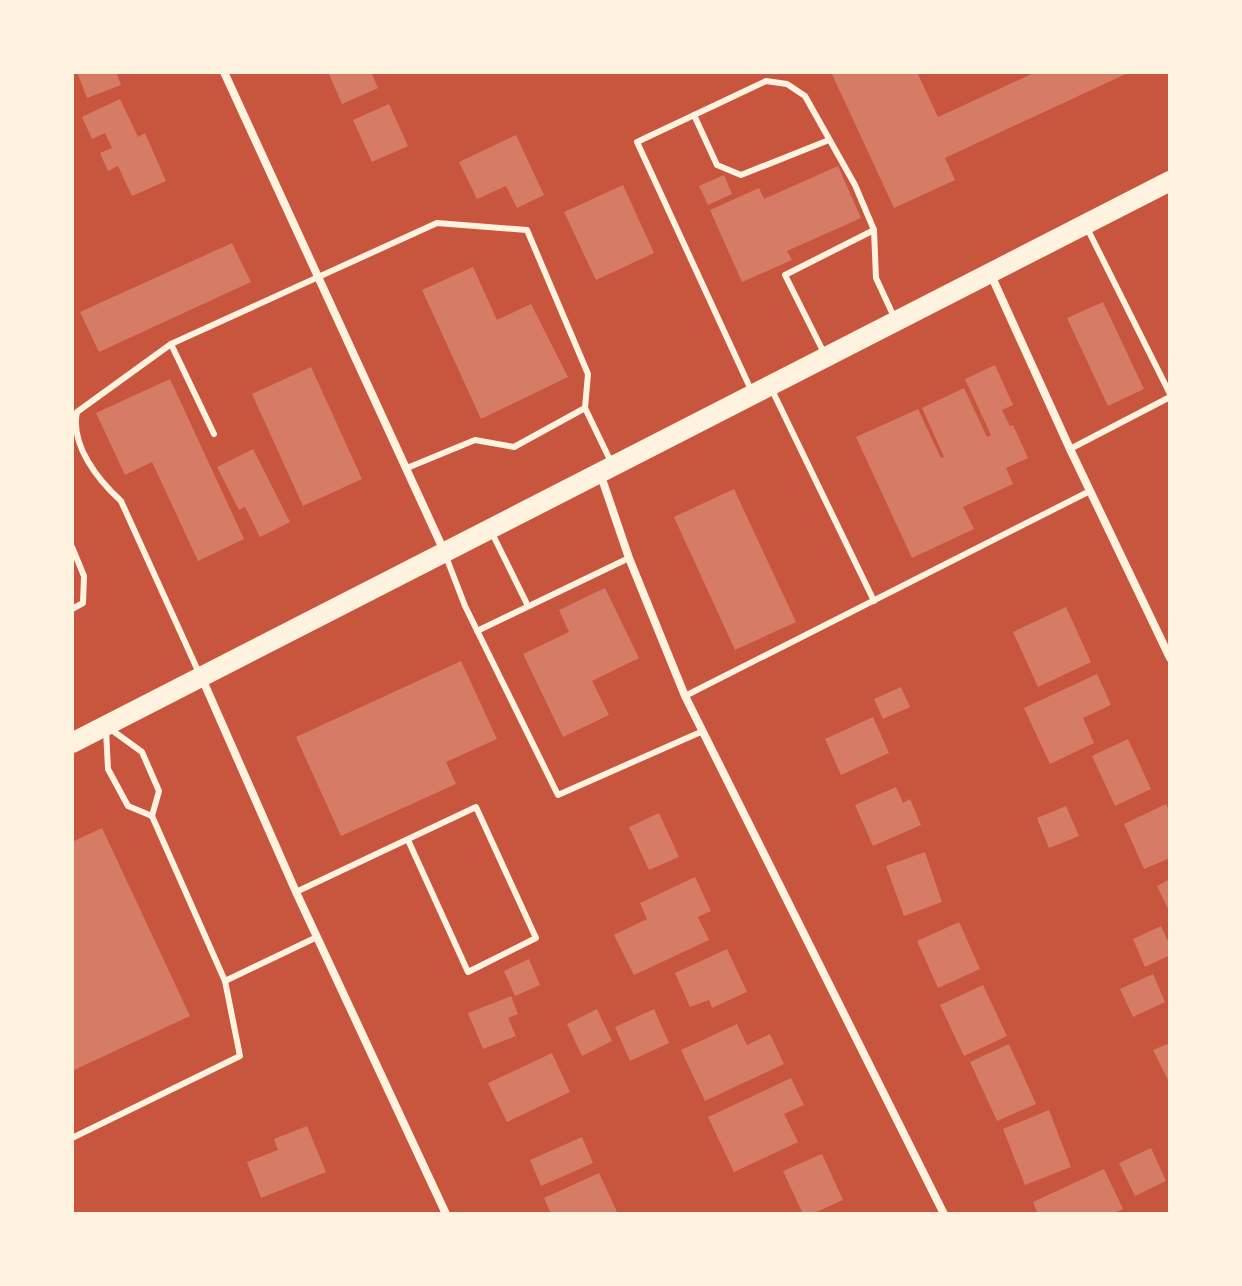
<svg xmlns="http://www.w3.org/2000/svg" width="1242" height="1286" font-family="Manrope,sans-serif">
<rect width="100%" height="100%" fill="#c8553d"/>
<g fill="#d67c66">
<polygon points="77,72 116,72 121,85 87,98"/>
<polygon points="328,72 371,72 378,88 342,104"/>
<polygon points="831,72 917,72 938,117 1036,72 1130,72 945,158 955,180 894,208"/>
<polygon points="120,99 138,137 145,133 166,181 132,196 118,166 108,171 100,153 112,148 105,133 92,139 82,117"/>
<polygon points="389,104 408,146 372,162 353,120"/>
<polygon points="516,135 544,195 517,208 506,186 477,199 459,162"/>
<polygon points="838,166 861,218 787,251 792,260 742,282 710,210 759,188 764,199"/>
<polygon points="724,175 732,194 708,205 699,186"/>
<polygon points="623,185 654,253 596,280 564,212"/>
<polygon points="232,243 251,282 99,352 80,312"/>
<polygon points="473,267 497,320 531,304 568,377 481,419 422,290"/>
<polygon points="1103,302 1144,389 1108,406 1067,318"/>
<polygon points="995,365 1013,405 1002,410 1010,426 1013,425 1028,458 1006,468 1013,484 963,507 974,529 912,558 856,437 918,409 941,458 944,457 922,408 964,388 987,437 991,435 965,379"/>
<polygon points="311,367 362,479 303,506 252,394"/>
<polygon points="170,379 244,539 198,561 152,462 125,475 96,413"/>
<polygon points="253,449 290,522 260,537 245,507 239,510 217,467"/>
<polygon points="734,489 796,622 735,650 674,517"/>
<polygon points="605,588 639,658 592,681 609,715 563,737 523,654 569,632 559,610"/>
<polygon points="1066,607 1091,662 1038,687 1013,632"/>
<polygon points="461,661 497,739 446,762 456,784 341,836 296,737"/>
<polygon points="1097,674 1111,705 1083,718 1094,743 1050,764 1024,708"/>
<polygon points="901,687 910,707 883,719 874,699"/>
<polygon points="873,717 889,753 841,775 825,739"/>
<polygon points="1128,739 1151,789 1115,806 1092,756"/>
<polygon points="896,787 903,803 910,799 921,825 873,846 855,805"/>
<polygon points="1166,804 1170,813 1170,858 1144,869 1124,824"/>
<polygon points="1066,806 1079,836 1049,848 1037,818"/>
<polygon points="659,813 679,857 649,870 629,827"/>
<polygon points="102,828 190,1016 72,1071 72,842"/>
<polygon points="925,852 942,902 904,916 886,866"/>
<polygon points="695,877 711,911 698,917 709,940 634,975 614,935 647,919 640,903"/>
<polygon points="1170,879 1170,913 1157,886"/>
<polygon points="959,922 980,969 938,988 917,941"/>
<polygon points="1161,926 1170,946 1170,955 1145,967 1133,939"/>
<polygon points="727,949 747,992 712,1008 709,1000 690,1007 675,973"/>
<polygon points="529,959 540,985 515,996 504,971"/>
<polygon points="1153,974 1165,1002 1133,1017 1120,989"/>
<polygon points="983,985 1007,1036 964,1056 940,1005"/>
<polygon points="511,996 518,1014 508,1018 516,1036 483,1049 468,1013"/>
<polygon points="597,1009 612,1041 582,1056 567,1024"/>
<polygon points="654,1009 669,1043 630,1061 615,1027"/>
<polygon points="737,1024 747,1045 770,1034 784,1064 705,1101 681,1050"/>
<polygon points="1170,1043 1170,1079 1168,1080 1153,1050"/>
<polygon points="1009,1044 1036,1104 997,1121 970,1062"/>
<polygon points="552,1053 570,1092 507,1122 488,1083"/>
<polygon points="791,1078 804,1105 784,1114 798,1142 734,1172 708,1117"/>
<polygon points="1049,1110 1071,1167 1025,1185 1003,1129"/>
<polygon points="307,1126 326,1172 261,1198 247,1162 278,1150 274,1139"/>
<polygon points="582,1137 593,1163 541,1186 530,1160"/>
<polygon points="1151,1148 1166,1181 1135,1196 1119,1163"/>
<polygon points="822,1154 843,1200 812,1214 803,1214 783,1171"/>
<polygon points="1104,1169 1123,1209 1112,1214 1038,1214 1033,1202"/>
<polygon points="599,1173 618,1214 551,1214 544,1198"/>
</g>
<g fill="none" stroke-linecap="round" stroke-linejoin="round">
<g stroke="#fff3e0" stroke-width="6">
<polyline points="694,115 717,165 741,175 829,140"/>
<polyline points="1087,228 1170,394"/>
<path d="M171,344L77,412C70,445 98,480 121,501L199,673"/>
<polyline points="825,355 785,275 874,230"/>
<polyline points="771,388 874,601"/>
<polyline points="752,392 637,142 766,81 787,84 805,96 855,185 874,230 876,278 895,319"/>
<polyline points="214,434 171,344 437,223 527,230 588,374 585,408 612,464"/>
<polyline points="1070,449 1170,397"/>
<polyline points="407,468 475,440 514,447 585,408"/>
<polyline points="491,531 528,606"/>
<polyline points="72,547 84,576 83,603 72,609"/>
<polyline points="445,554 465,606 558,795 703,731"/>
<polyline points="477,631 629,558"/>
<polyline points="685,696 1090,491"/>
<polyline points="109,728 142,752 159,791 152,816 225,981 317,937"/>
<polyline points="106,730 108,769 128,806 152,816"/>
<polyline points="296,892 476,807 536,938 468,972 408,840"/>
<polyline points="72,1138 240,1056 225,981"/>
</g>
<g stroke="#fff3e0" stroke-width="8">
<polyline points="224,72 444,551"/>
<polyline points="991,275 1070,449 1170,658"/>
<polyline points="601,476 629,558 685,696 944,1214"/>
<polyline points="201,676 296,892 446,1214"/>
</g>
<polyline stroke="#fff3e0" stroke-width="20" points="72,743 1170,181"/>
</g>
<rect width="1242" height="1286" fill="none" stroke="#fff3e0" stroke-width="148"/>
</svg>
